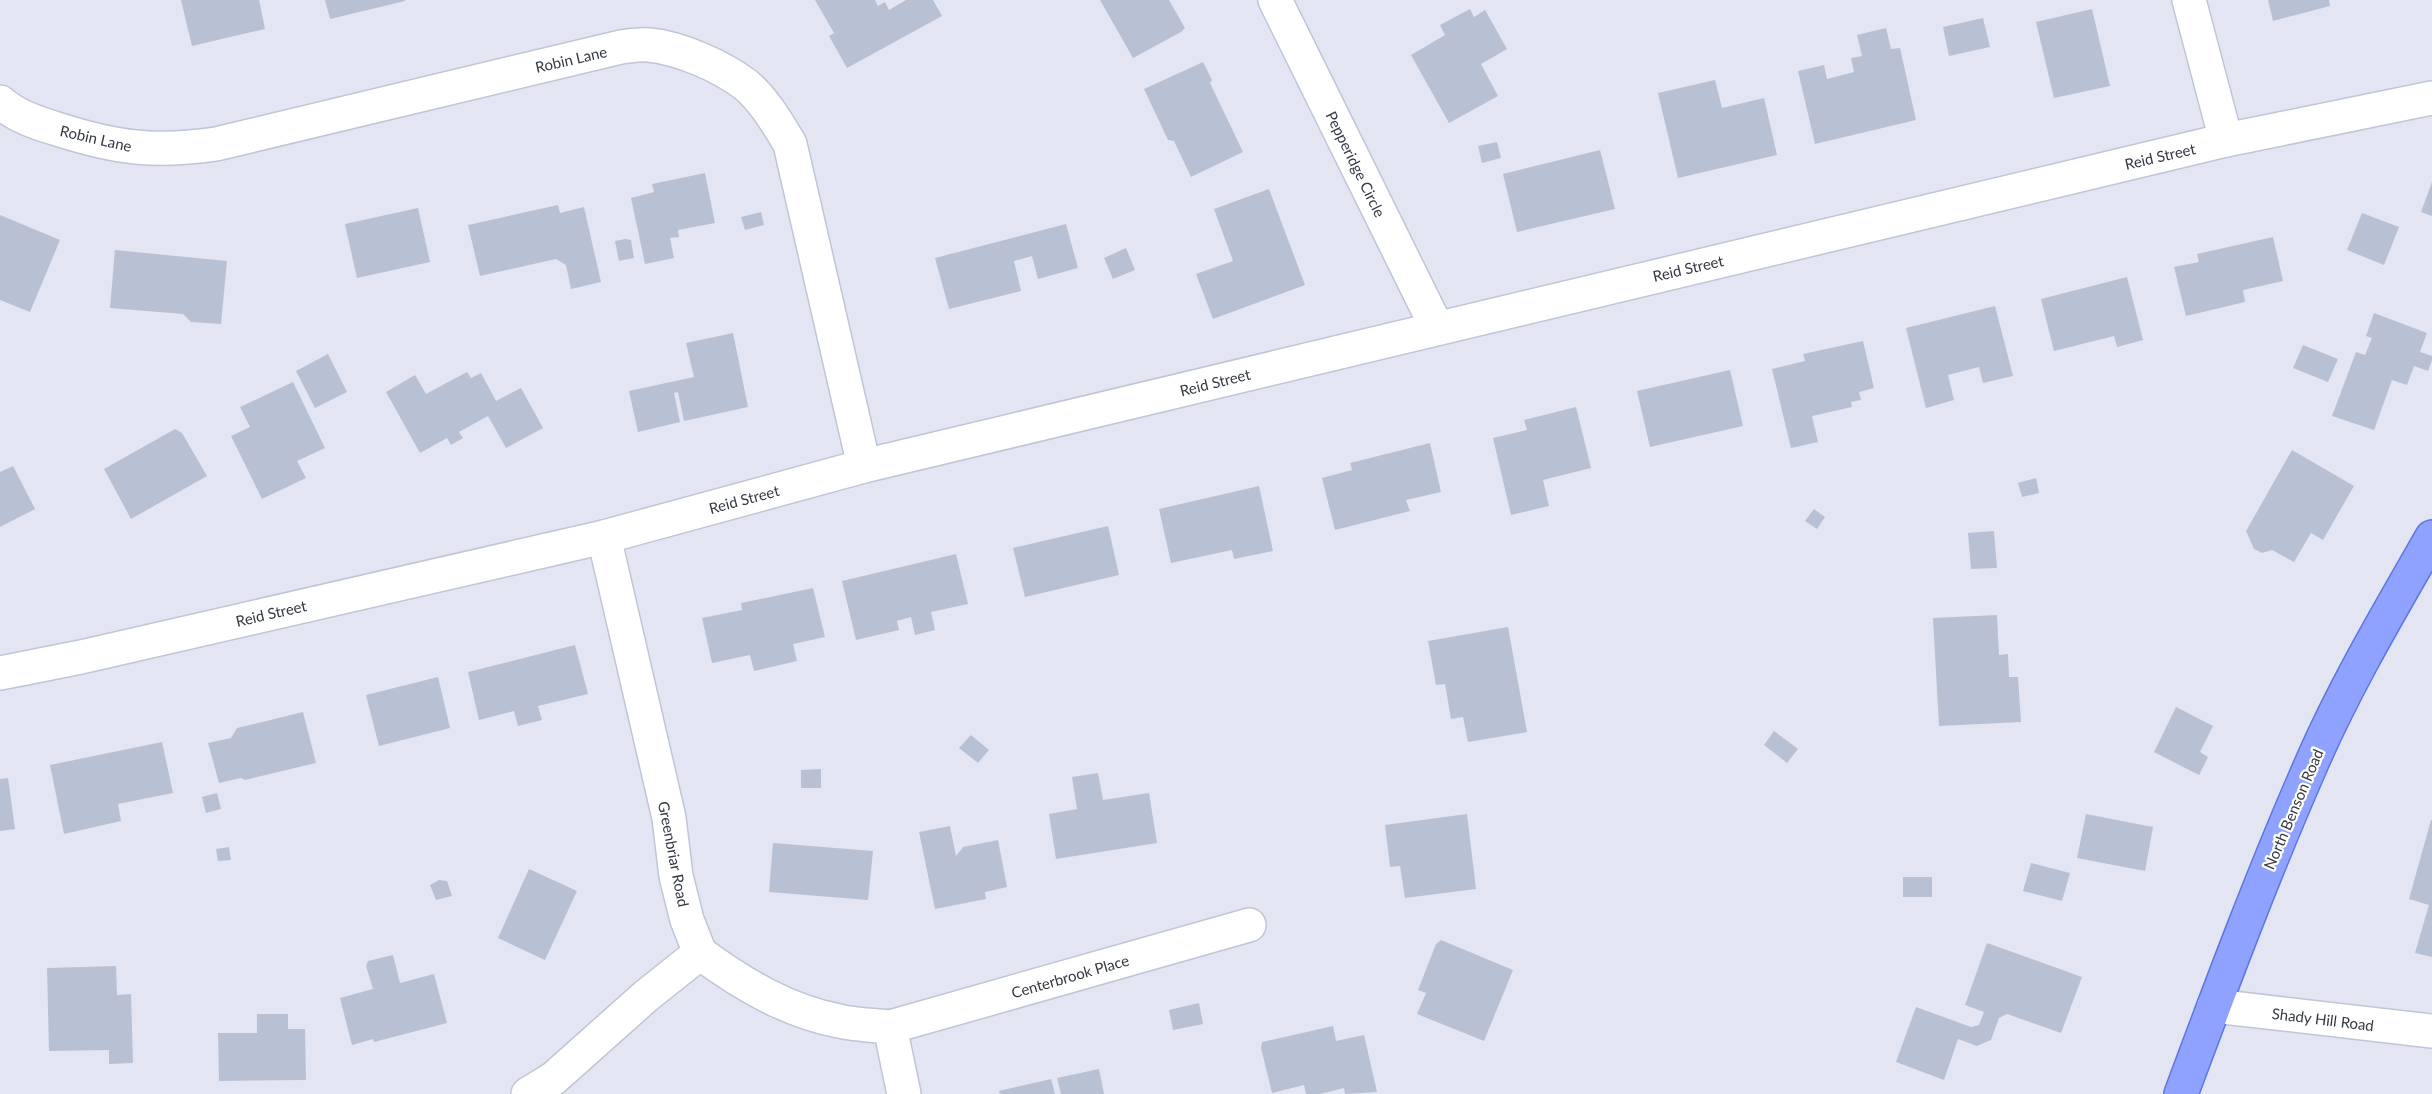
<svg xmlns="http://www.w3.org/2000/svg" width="2432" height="1094" font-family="Lato,sans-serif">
<rect width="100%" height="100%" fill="#e3e6f2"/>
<g fill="#b8c0d4">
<polygon points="181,0 259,0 265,29 192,46"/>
<polygon points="325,0 405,0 405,1 330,19"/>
<polygon points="815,0 875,0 878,6 885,2 889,10 906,0 933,0 942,16 847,68 829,36 834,33"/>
<polygon points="1100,0 1169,0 1185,28 1181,32 1133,58"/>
<polygon points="2268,0 2329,0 2330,6 2273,21"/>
<polygon points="1470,9 1474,17 1485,10 1507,49 1481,64 1498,96 1449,123 1411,55 1445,35 1440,25"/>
<polygon points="2092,9 2110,86 2054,98 2036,22"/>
<polygon points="1983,18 1990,47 1949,56 1943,27"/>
<polygon points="1886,28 1891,49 1900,48 1916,120 1815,144 1798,71 1824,65 1827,79 1854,72 1851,58 1862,56 1857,35"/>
<polygon points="1203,62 1212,80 1210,83 1243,152 1191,177 1174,141 1168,140 1144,89"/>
<polygon points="1715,80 1722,108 1764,98 1777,155 1678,178 1658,93"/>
<polygon points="1497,142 1501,158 1482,163 1478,146"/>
<polygon points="1600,150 1615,209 1517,232 1503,174"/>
<polygon points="705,173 715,223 678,230 679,237 670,238 674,258 645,264 631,198 654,192 652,184"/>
<polygon points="2432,182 2432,216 2421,212"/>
<polygon points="1269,189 1305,285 1213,319 1196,274 1233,261 1214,209"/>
<polygon points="558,205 560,213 584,207 601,282 571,289 566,265 556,259 480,276 468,225"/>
<polygon points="418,208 430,262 357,278 345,224"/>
<polygon points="761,212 764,225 745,230 741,217"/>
<polygon points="2362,213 2399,227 2384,265 2347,250"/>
<polygon points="0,215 60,240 30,312 0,300"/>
<polygon points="1066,224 1078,268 1038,279 1032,256 1014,261 1021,291 949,309 935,258"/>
<polygon points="2273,237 2283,281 2243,290 2245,302 2186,316 2174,267 2199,262 2197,254"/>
<polygon points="625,239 631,240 634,258 619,261 615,241"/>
<polygon points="1126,248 1135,270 1113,279 1104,258"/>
<polygon points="115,250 227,261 221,324 191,322 183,314 110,308"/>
<polygon points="2127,277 2143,340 2117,347 2114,336 2054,351 2041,299"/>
<polygon points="1995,306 2013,376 1983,383 1979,367 1948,375 1954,400 1926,408 1906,328"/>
<polygon points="2374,313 2427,333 2420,352 2432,356 2432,360 2428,371 2414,366 2407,385 2392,380 2374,430 2332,416 2356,352 2365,355 2372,338 2366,336"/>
<polygon points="733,333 748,407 684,421 678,392 674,393 680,422 638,432 629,391 694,377 686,343"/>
<polygon points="1863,341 1874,388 1859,392 1861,400 1851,402 1852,407 1812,416 1818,442 1791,448 1772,369 1805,361 1803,354"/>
<polygon points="2303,345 2338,359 2328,382 2293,368"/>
<polygon points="328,354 347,392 315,408 296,371"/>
<polygon points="1730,370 1743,426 1650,447 1637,391"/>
<polygon points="467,372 471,378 481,373 496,401 521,388 543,428 506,448 488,416 459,432 463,438 451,445 447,438 420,453 386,392 415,375 426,394"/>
<polygon points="293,382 325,448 297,461 306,478 262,499 231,436 250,427 240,407"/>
<polygon points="1576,407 1591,468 1543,480 1549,506 1511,515 1493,438 1527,430 1524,420"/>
<polygon points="175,429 182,433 207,476 131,519 104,469"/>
<polygon points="1430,443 1441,492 1406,500 1410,511 1335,530 1322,478 1352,470 1350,463"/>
<polygon points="2292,450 2354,486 2323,540 2311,533 2294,562 2272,550 2262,553 2254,549 2246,531"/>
<polygon points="13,466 35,509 0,527 0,472"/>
<polygon points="2036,478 2039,493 2022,497 2018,483"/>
<polygon points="1259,486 1273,551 1234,559 1232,550 1171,563 1159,509"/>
<polygon points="1814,509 1825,517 1817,529 1805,521"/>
<polygon points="1108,526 1119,575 1025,597 1013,548"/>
<polygon points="1994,531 1997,568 1971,569 1968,533"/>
<polygon points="956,554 968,604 931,612 935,630 915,635 911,617 897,621 899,630 856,640 842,581"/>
<polygon points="813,588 825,637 793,644 797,661 754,671 750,655 712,663 702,618 742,610 741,603"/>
<polygon points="1997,615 1999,655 2008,654 2009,677 2018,677 2021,722 1939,726 1933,618"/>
<polygon points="1508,627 1527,732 1468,742 1463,717 1451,719 1445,684 1436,685 1428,641"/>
<polygon points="575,645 588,694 538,706 542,720 518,726 514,711 479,720 468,672"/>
<polygon points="438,677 450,728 379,746 366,695"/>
<polygon points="2176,707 2213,726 2200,752 2208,757 2199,775 2154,752"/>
<polygon points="303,712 316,763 245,780 241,778 219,783 208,743 231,738 237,728"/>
<polygon points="1774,731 1798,749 1787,763 1764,745"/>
<polygon points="971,735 989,750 978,763 959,748"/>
<polygon points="162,742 173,793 118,804 121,821 64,834 50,765"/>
<polygon points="821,769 821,788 801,788 801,770"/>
<polygon points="1098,773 1103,800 1149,793 1157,843 1056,859 1049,814 1077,809 1072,777"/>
<polygon points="8,778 15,829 0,831 0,779"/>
<polygon points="217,793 221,809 206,813 202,797"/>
<polygon points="1467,814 1476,889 1405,898 1400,866 1390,867 1385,825"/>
<polygon points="2086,814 2153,827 2145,871 2077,858"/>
<polygon points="2431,820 2432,820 2432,957 2415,953 2429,905 2409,899"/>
<polygon points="950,826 956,856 963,847 998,840 1007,887 985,892 986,899 935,909 919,832"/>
<polygon points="773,843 873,851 868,900 769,892"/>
<polygon points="229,847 231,860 218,861 216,849"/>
<polygon points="2031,863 2070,873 2062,901 2023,891"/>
<polygon points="529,869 577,891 545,960 498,938"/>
<rect x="1903" y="877" width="29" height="20"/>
<polygon points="439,880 447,881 452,896 436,900 430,885"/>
<polygon points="1441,940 1513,970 1484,1041 1417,1014 1426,993 1418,990 1436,944"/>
<polygon points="1987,943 2082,977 2061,1033 2007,1014 1999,1018 1991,1040 1977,1046 1958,1039 1944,1080 1896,1062 1916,1007 1971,1027 1979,1025 1984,1012 1965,1005"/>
<polygon points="393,955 400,983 434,974 447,1023 374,1042 373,1039 352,1045 340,998 373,989 366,966 368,961"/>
<polygon points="116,966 117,995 131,994 133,1063 109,1064 109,1050 49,1051 47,968"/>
<polygon points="1199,1003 1203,1024 1173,1030 1169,1010"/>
<polygon points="257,1014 288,1014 288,1029 305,1029 306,1080 219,1081 218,1033 257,1033"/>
<polygon points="1333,1026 1336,1041 1364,1035 1377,1092 1345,1094 1344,1088 1320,1094 1306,1094 1304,1085 1272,1093 1261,1048 1262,1042"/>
<polygon points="1099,1069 1104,1094 1061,1094 1057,1078"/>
<polygon points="1051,1079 1055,1094 1000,1094 999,1091"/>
</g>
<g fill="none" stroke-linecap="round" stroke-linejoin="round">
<g stroke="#bfc5d8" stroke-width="36">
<g id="minor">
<polyline points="1275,0 1437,328"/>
<polyline points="2189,0 2226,140"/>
<path d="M0,102C16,116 37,123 57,129C116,148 154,153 216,144L621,47C630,46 640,44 649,45C680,48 721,66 746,85C764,100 778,124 790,144L864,466"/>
<polyline points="604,537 669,818 676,876 687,920 700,953"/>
<polyline points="0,673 81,657 604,537 864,466 2226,140 2432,98"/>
<path d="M700,953C742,984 787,1011 839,1021C856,1025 873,1025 890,1027L904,1094"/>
<polyline points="2214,1006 2432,1031"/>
<polyline points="890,1027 1249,925"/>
<polyline points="528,1094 554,1078 646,996 700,953"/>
</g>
</g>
<g stroke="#5d76e6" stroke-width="36">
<path id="major" d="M2181,1094C2222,984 2263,874 2310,767C2344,688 2389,612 2432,537"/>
</g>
<use href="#minor" stroke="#fff" stroke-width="33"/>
<use href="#major" stroke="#8fa2ff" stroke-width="33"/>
</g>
<g text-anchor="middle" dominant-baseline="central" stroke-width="4.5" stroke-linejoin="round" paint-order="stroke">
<g font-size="15" fill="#333844" stroke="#fff">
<text transform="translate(571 59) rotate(-13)">Robin Lane</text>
<text transform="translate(96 138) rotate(13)">Robin Lane</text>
<text transform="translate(2160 156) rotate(-13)">Reid Street</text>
<text transform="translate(1356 164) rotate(64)">Pepperidge Circle</text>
<text transform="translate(1688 268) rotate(-13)">Reid Street</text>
<text transform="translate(1215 382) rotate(-14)">Reid Street</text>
<text transform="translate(744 499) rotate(-15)">Reid Street</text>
<text transform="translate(271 613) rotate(-13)">Reid Street</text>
<text transform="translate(2293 809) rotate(-67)">North Benson Road</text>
<text transform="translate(674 854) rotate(79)">Greenbriar Road</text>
<text transform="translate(1070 976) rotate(-16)">Centerbrook Place</text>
<text transform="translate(2323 1019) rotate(7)">Shady Hill Road</text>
</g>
</g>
</svg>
